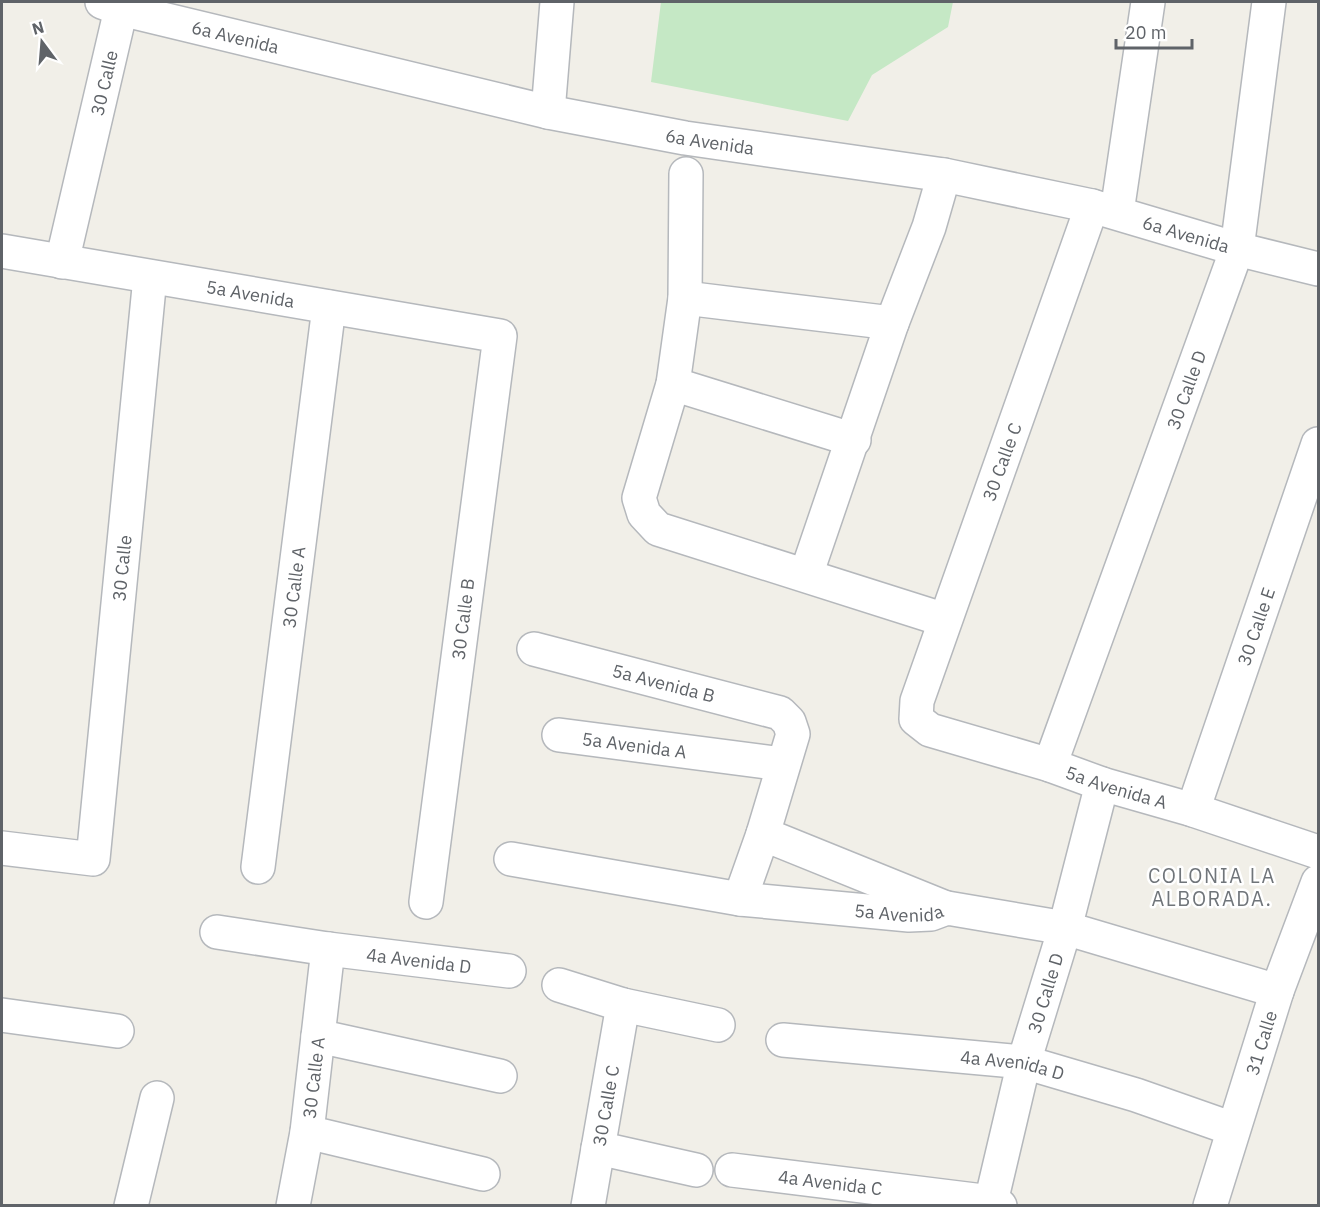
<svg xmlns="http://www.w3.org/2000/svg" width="1320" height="1207" font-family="'IBM Plex Sans',sans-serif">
<rect width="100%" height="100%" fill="#f1efe8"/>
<polygon fill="#c5e8c5" points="661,2 953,2 948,27 872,75 848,121 651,82"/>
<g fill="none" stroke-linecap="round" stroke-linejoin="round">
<g stroke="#b5b8bc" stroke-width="36">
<g id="minor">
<path id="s1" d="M102,2L121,9L548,112L685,138L944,175L1092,206L1237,249L1318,269"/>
<polyline points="548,112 557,2"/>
<polyline points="686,174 685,298 673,384 639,498 644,514 658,529 945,620"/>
<path id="s2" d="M1092,206L917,701L916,719L930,730L1050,765L1102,784L1193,810L1318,852"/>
<polyline points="1117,212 1148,2"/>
<path id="s3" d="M2,251L500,336L426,902"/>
<path id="s4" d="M62,262L121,9"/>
<polyline points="685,298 892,323"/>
<polyline points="673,384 854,440"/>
<polyline points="806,575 892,323 929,227 944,175"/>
<path id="s5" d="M534,649L780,713L789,722L793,734L763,834L740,899"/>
<path id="s6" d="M559,735L783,764"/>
<path id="s7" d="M1050,765L1237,249L1269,2"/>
<path id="s8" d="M1193,810L1318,444"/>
<polyline points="763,834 946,908"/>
<path id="s9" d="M2,848L93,859L150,277"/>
<path id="s10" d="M511,859L740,899L909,915L931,914L947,908L1065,928L1277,991"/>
<path id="s11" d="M258,867L329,307"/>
<path id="s12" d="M217,932L328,949L509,971"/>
<polyline points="559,985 623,1005 718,1025"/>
<polyline points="2,1015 117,1031"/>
<polyline points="318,1036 500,1076"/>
<path id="s13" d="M783,1040L1024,1062L1136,1095L1233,1129"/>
<polyline points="307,1132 483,1174"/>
<polyline points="598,1148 696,1170"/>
<path id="s14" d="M732,1170L991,1202L1000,1206"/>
<path id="s15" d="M991,1202L1024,1062L1065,928L1102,784"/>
<polyline points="131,1206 157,1098"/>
<path id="s16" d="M293,1206L307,1132L328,949"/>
<path id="s17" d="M588,1206L623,1005"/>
<path id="s18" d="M1210,1206L1277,991L1318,882"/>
</g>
</g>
<use href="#minor" stroke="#fff" stroke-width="33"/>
</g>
<g text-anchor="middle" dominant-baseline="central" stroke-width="5" stroke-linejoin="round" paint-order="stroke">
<g font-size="18" fill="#5f6368" stroke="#fff">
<text stroke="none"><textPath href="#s1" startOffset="138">6a Avenida</textPath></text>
<text stroke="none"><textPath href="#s4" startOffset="184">30 Calle</textPath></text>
<text stroke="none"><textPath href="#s1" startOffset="624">6a Avenida</textPath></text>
<text stroke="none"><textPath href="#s1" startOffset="1110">6a Avenida</textPath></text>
<text stroke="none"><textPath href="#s3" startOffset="252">5a Avenida</textPath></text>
<text stroke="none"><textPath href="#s7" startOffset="399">30 Calle D</textPath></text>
<text transform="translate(1002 462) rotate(-70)">30 Calle C</text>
<text stroke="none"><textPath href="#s9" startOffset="384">30 Calle</textPath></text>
<text stroke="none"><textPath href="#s11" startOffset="282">30 Calle A</textPath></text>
<text transform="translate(463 619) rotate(-83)">30 Calle B</text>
<text stroke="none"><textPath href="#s8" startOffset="194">30 Calle E</textPath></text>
<text stroke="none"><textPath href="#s5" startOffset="134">5a Avenida B</textPath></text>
<text stroke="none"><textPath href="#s6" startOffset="76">5a Avenida A</textPath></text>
<text stroke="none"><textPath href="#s2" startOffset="756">5a Avenida A</textPath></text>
<text stroke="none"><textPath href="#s10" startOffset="392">5a Avenida</textPath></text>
<text stroke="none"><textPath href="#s12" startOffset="204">4a Avenida D</textPath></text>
<text stroke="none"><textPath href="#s15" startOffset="216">30 Calle D</textPath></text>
<text stroke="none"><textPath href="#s18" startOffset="171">31 Calle</textPath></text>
<text stroke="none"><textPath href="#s13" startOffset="231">4a Avenida D</textPath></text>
<text stroke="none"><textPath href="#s16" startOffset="130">30 Calle A</textPath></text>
<text stroke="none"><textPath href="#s17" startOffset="102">30 Calle C</textPath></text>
<text stroke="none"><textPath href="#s14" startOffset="99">4a Avenida C</textPath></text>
</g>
<g font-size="20" letter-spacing="1.5" fill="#70757a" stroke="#fff">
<text x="1212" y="875">COLONIA LA<tspan x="1212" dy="23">ALBORADA.</tspan></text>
</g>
</g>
<rect width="1320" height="1207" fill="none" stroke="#5f6368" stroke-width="6"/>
<g transform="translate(42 42) rotate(344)" stroke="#ffffff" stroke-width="4.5" paint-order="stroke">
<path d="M0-4.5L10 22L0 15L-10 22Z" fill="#5f6368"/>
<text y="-9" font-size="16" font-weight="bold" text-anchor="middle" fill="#5f6368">N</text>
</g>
<path d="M1116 39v9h76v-9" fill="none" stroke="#5f6368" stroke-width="3"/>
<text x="1125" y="39" font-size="18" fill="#5f6368" stroke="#ffffff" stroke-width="4.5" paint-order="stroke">20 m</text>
</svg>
